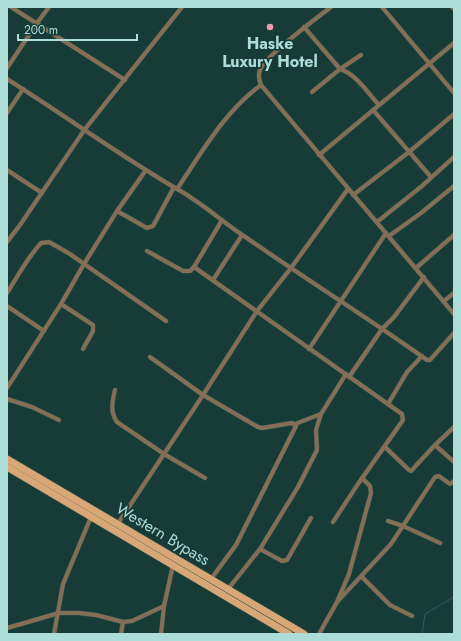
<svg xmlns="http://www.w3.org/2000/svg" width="461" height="641" font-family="Jost,sans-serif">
<rect width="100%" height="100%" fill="#173b36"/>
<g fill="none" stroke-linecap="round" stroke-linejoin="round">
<polyline stroke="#3f585f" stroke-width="1" points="422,634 425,614 454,597"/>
<g stroke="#325853" stroke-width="5">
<g id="minor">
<polyline points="11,7 125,80"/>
<path d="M331,7C318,17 264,57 260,70C258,75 259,80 261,85L454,314"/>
<polyline points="382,7 454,93"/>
<polyline points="452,7 454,9"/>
<path d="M304,27L340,69C356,74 368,93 379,105"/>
<polyline points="7,68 37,23 49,7"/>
<path d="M7,79C64,115 119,155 177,189C201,202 221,221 244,236C304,278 367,317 427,360H430L454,333"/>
<polyline points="312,92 340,69 361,55"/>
<polyline points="373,110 431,177"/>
<polyline points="7,113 23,89"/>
<polyline points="319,155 454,43"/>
<polyline points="7,170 42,193"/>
<path d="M177,189C202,152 225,111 261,85"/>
<polyline points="353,195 409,152 454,114"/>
<polyline points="117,211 147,228 153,226 174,187"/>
<polyline points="377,222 422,186 454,157"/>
<polyline points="389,236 421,213 454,186"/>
<polyline points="7,242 20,225 85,129 182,7"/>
<polyline points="147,251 183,271 190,271 194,267 402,414 403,420 358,484 333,522"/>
<polyline points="194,267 222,220"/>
<polyline points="416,268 454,235"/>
<polyline points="213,280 242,235"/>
<path d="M7,293C18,276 27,258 41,243L49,242L70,254L166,321"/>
<polyline points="444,301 454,293"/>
<polyline points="61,304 93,325 93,331 83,349"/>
<polyline points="7,306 44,331"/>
<polyline points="309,349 386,233"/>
<polyline points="150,357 203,395 258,427 262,428 292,423 296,426 236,545 211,579"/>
<polyline points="349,377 382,329 394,317 424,277"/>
<polyline points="7,388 61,304 84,264 117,211 146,170"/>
<path d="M115,390C112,402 110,412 117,422L164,454L205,478"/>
<polyline points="7,399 32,407 59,420"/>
<polyline points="388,404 407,372 422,356"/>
<polyline points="295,424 321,414"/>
<polyline points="435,445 454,462"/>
<polyline points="385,447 409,470 411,471 435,445 454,427"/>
<polyline points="362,478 370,486 371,493 349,574 337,602 391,544 435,477 439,476 450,484 454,481"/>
<polyline points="388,521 403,526 440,543"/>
<polyline points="117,525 203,395 257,311 291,268 348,189"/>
<polyline points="260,549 282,561 287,560 311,518"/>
<polyline points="362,577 390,605 412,616"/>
<polyline points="228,589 260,549 298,487 317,450 316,430 321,414 346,374"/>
<polyline points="7,628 59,613 79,613 96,615 123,622 132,621 164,606 173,565"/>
<polyline points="54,634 63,584 91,517"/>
<polyline points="121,634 123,622"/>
<polyline points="161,634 164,606"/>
<polyline points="319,634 337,602"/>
</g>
</g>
<g stroke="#325853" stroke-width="8">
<g id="primary">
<polyline points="7,459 304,634"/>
<polyline points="7,467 289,634"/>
</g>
</g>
<use href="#minor" stroke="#866e56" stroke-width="4"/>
<use href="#primary" stroke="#d9a675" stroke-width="7"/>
</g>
<circle fill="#f29aae" stroke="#173b36" stroke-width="1.5" cx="270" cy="27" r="4"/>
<g text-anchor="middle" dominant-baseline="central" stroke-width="3.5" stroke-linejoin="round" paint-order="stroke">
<g font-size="16" font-weight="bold" fill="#acddd6" stroke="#173b36">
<text x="270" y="43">Haske<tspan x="270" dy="18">Luxury Hotel</tspan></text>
</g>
<g font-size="16" fill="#acddd6" stroke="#173b36">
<text transform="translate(163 534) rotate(31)">Western Bypass</text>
</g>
</g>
<rect width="461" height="641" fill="none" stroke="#acddd6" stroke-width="16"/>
<path d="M18 34v6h119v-6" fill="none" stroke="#acddd6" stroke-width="2"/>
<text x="24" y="34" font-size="12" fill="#acddd6" stroke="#173b36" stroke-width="3" paint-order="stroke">200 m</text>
</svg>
